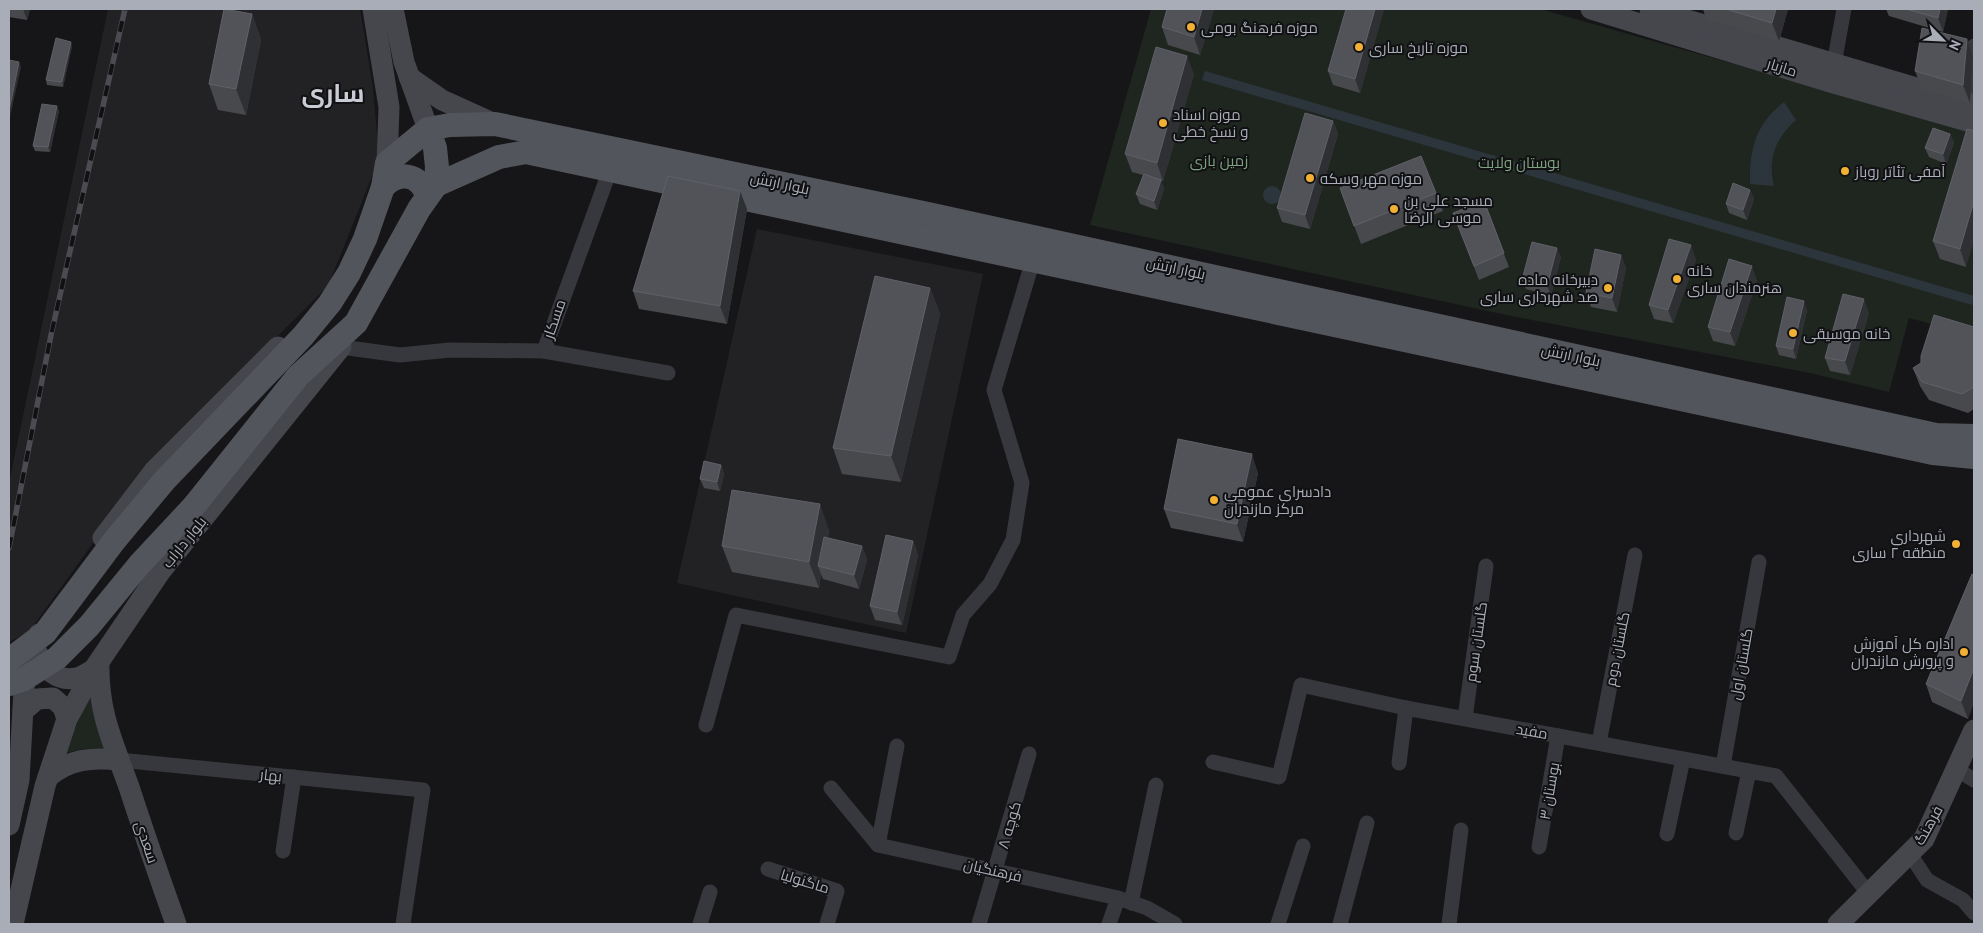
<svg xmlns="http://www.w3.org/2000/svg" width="1983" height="933" font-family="'PT Sans',Cairo,sans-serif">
<rect width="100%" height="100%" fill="#161618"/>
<g fill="#222225">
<polygon points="108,9 360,9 373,88 379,159 328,286 180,433 137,482 29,632 9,642 9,483"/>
<polygon points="757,229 983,274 906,633 677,583"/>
</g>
<g fill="#1e261f">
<polygon points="1151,9 1540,9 1974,132 1974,335 1909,318 1889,392 1810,373 1506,315 1090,225"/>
<path d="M91,691L111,752C93,747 81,748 64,754Z"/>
</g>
<g fill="#2c353c">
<polygon points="1205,71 1974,296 1972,305 1202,80"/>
<path d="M1784,102L1796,120C1776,138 1767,158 1774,186L1750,184C1749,150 1756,123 1784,102Z"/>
<circle cx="1272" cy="195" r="9"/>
</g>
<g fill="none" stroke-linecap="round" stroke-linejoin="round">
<g stroke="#37383d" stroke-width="15">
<polyline points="1834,64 1844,9"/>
<polyline points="1970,97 1974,46"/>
<polyline points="610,170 544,351 668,373"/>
<polyline points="341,347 400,355 450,350 544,351"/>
<polyline points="1465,718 1486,566"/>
<polyline points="706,725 736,615 949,657 963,615 990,584 1013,540 1022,483 994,390 1033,260"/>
<polyline points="1599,743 1635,555"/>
<polyline points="119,760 423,790 403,924"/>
<polyline points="1213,762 1279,777 1301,685 1406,708 1776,776 1869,894"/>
<polyline points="1399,763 1406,708"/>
<polyline points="1723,766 1759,562"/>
<polyline points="1956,769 1974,780"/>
<polyline points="831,788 878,845 1118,898 1147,908 1175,924"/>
<polyline points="1736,833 1749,771"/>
<polyline points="1667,834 1683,759"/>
<polyline points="878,845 897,746"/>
<polyline points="1539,847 1558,736"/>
<polyline points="283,851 294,777"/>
<polyline points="1910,854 1927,880 1963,900 1974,913"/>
<polyline points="768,869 837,891 827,924"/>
<polyline points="1131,903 1156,785"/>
<polyline points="700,924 710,892"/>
<polyline points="979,924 1029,754"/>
<polyline points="1109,924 1118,898"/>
<polyline points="1278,924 1303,846"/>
<polyline points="1340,924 1367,823"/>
<polyline points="1449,924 1461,830"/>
</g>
<g stroke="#45474d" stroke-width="21">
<polyline points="373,9 389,107 387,163"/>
<polyline points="393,9 404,62 428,129"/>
<polyline points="1591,9 1830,82 1974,123"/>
<polyline points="1650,9 1974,105"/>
<polyline points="409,77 442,100 495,124"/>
<polyline points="103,538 154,471 278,347"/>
<path d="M37,652C42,668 58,682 76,678C82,677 89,672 94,669"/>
<path d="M99,663C98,713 113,742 129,787C144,833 160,879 176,924"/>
<polyline points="23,711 37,699 53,698 63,707 67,719"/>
<path d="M48,777C69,759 92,757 119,760"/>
<polyline points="9,825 19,780 25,672 39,634"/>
<polyline points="13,924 45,786 67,719 94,669 160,572 341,347"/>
<polyline points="1838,924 1924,839 1974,730"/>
</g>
<g stroke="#53555c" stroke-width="24">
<polyline points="436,185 499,157 526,152 1933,453 1974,457"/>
<path d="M383,187C399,170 419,174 427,195"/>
<polyline points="9,660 45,633 114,541 164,481 303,336 330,303 349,273 365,239 383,187 387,163 428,129 450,125 495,124 928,214 1936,435 1974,436"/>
<polyline points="9,684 24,679 57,658 89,626 139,565 194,506 298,376 356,323 419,209 436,185 437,167 435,148 428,129"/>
</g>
<g stroke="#4a4c52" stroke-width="5.5">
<polyline id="rail" points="9,548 51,335 125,9"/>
</g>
<use href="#rail" stroke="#111113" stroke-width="4" stroke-dasharray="11" stroke-linecap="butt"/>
</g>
<g fill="#47494d">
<polygon points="9,9 30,9 27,20 9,17"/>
<polygon points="1214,9 1200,55 1168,45 1162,27"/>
<polygon points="1346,9 1384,9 1360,93 1333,85 1328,71"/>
<polygon points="1703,9 1788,9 1779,41 1706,19"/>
<polygon points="1886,9 1948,9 1943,32 1889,16"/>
<polygon points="252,14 261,40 246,115 218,110 209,84"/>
<polygon points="72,46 63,87 47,85 46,80"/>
<polygon points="1973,57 1970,103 1922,89 1915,71"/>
<polygon points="1194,74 1163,181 1161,181 1164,189 1157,210 1140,204 1136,194 1143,175 1132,172 1125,154"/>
<polygon points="59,111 50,152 35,151 33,146"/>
<polygon points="1333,121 1338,134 1310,229 1282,222 1277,208"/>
<polygon points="1967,129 1966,267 1940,259 1933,241"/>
<polygon points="1950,134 1954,143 1946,164 1929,157 1925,148"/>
<polygon points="1340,188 1436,193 1443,211 1361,244"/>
<polygon points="1750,190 1754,199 1747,220 1729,213 1726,204"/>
<polygon points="740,191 747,209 727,324 639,309 633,291"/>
<polygon points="1484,201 1509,267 1479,280 1453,213"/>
<polygon points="1621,255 1626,268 1617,312 1591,307 1586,293"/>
<polygon points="1561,257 1551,295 1526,289 1522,280"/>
<polygon points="1696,259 1673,323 1654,319 1649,305"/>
<polygon points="1757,280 1735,346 1713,341 1708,327"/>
<polygon points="930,288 940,314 901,482 842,474 833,448"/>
<polygon points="1807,310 1796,359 1779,355 1776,346"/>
<polygon points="1869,313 1850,375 1830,371 1825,358"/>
<polygon points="1974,327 1974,409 1968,413 1929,400 1920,386 1913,368"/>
<polygon points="721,465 724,474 720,491 704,488 700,479"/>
<polygon points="1258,473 1243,542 1171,528 1164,509"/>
<polygon points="829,530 828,538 862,546 867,560 859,589 823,579 821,574 819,588 732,572 722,546"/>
<polygon points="913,541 918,555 902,625 875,620 870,606"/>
<polygon points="1974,575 1968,719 1932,702 1926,684"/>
</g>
<g fill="#2f3033">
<polygon points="23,9 30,9 27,20"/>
<polygon points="1202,9 1214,9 1200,55 1194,37"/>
<polygon points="1375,9 1384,9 1360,93 1355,79"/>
<polygon points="1776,9 1788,9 1779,41 1772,23"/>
<polygon points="1940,9 1948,9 1943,32 1938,18"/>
<polygon points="252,14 261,40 246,115 236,89"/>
<polygon points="1967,39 1973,57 1970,103 1963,85"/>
<polygon points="71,42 72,46 63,87 62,82"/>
<polygon points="1187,56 1194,74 1163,181 1157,163"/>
<polygon points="19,62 21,67 10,117 9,111"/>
<polygon points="57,106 59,111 50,152 48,147"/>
<polygon points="1333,121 1338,134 1310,229 1305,215"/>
<polygon points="1950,134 1954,143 1946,164 1943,154"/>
<polygon points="1161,180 1164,189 1157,210 1154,201"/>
<polygon points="1750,190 1754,199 1747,220 1743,210"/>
<polygon points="740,191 747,209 727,324 720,306"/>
<polygon points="1974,201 1974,241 1966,267 1960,249"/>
<polygon points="1691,245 1696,259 1673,323 1668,310"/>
<polygon points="1557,248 1561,257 1551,295 1547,286"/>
<polygon points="1621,255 1626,268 1617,312 1612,298"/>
<polygon points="1752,266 1757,280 1735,346 1730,332"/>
<polygon points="930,288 940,314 901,482 891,456"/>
<polygon points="1864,299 1869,313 1850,375 1845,361"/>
<polygon points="1804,301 1807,310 1796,359 1793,349"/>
<polygon points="1252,454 1258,473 1243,542 1237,524"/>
<polygon points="721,465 724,474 720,491 717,482"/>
<polygon points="820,504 829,530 823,567 818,566 821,574 819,588 809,562"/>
<polygon points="913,541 918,555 902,625 897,612"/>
<polygon points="862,546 867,560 859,589 854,575"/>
<polygon points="1974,668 1974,703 1968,719 1961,701"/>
</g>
<g fill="#525359" stroke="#5f6168">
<polygon points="224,9 252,14 236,89 209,84"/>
<polygon points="1167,9 1202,9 1194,37 1162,27"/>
<polygon points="1346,9 1375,9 1355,79 1328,71"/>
<polygon points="1726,9 1776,9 1772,23"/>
<polygon points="1906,9 1940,9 1938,18"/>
<polygon points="1922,28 1967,39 1963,85 1915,71"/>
<polygon points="56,38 71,42 62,82 46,80"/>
<polygon points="1156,47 1187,56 1157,163 1125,154"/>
<polygon points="9,60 19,62 9,111"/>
<polygon points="42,104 57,106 48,147 33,146"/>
<polygon points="1305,113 1333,121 1305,215 1277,208"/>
<polygon points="1933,128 1950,134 1943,154 1925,148"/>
<polygon points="1967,129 1974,131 1974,201 1960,249 1933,241"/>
<polygon points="1421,156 1436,193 1354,226 1340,188"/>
<polygon points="1144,174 1161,180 1154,201 1136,194"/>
<polygon points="668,176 740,191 720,306 633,291"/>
<polygon points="1733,183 1750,190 1743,210 1726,204"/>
<polygon points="1484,201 1504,253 1474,266 1453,213"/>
<polygon points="1669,239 1691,245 1668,310 1649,305"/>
<polygon points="1532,242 1557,248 1547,286 1522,280"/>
<polygon points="1595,249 1621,255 1612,298 1586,293"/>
<polygon points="1729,259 1752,266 1730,332 1708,327"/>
<polygon points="875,276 930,288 891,456 833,448"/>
<polygon points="1843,294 1864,299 1845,361 1825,358"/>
<polygon points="1787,297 1804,301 1793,349 1776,346"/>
<polygon points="1934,315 1974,327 1974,387 1962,394 1922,382 1913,368 1921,363 1921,356"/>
<polygon points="1178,439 1252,454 1237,524 1164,509"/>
<polygon points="704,461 721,465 717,482 700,479"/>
<polygon points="732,490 820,504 809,562 722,546"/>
<polygon points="886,535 913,541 897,612 870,606"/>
<polygon points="824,537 862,546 854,575 818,566"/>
<polygon points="1972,574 1974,575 1974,668 1961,701 1926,684"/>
</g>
<g fill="#f2b134" stroke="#111113" stroke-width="2">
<circle cx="1191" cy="27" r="5"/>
<circle cx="1359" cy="47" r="5"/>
<circle cx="1163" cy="123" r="5"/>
<circle cx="1845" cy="171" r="5"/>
<circle cx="1310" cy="178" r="5"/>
<circle cx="1394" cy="209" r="5"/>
<circle cx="1677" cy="279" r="5"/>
<circle cx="1608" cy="288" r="5"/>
<circle cx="1793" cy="333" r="5"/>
<circle cx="1214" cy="500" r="5"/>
<circle cx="1956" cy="544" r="5"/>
<circle cx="1964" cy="652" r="5"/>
</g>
<g text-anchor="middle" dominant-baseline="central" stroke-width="4" stroke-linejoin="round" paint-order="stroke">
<g font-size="15" fill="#a8adb8" stroke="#111113" text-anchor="start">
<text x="1201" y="27">موزه فرهنگ بومی</text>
<text x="1369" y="47">موزه تاریخ ساری</text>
<text x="1173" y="114">موزه اسناد<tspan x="1173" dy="17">و نسخ خطی</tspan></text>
<text x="1855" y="171">آمفی تئاتر روباز</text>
<text x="1320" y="178">موزه مهر وسکه</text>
<text x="1404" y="200">مسجد علی بن<tspan x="1404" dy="17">موسی الرضا</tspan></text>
<text x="1687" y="270">خانه<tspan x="1687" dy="17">هنرمندان ساری</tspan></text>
<text x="1598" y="279" text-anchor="end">دبیرخانه ماده<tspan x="1598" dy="17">صد شهرداری ساری</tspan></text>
<text x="1803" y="333">خانه موسیقی</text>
<text x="1224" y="491">دادسرای عمومی<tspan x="1224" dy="17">مرکز مازندران</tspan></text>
<text x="1946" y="535" text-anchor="end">شهرداری<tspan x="1946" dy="17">منطقه ۲ ساری</tspan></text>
<text x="1954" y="643" text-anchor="end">اداره کل آموزش<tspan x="1954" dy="17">و پرورش مازندران</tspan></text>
</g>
<g font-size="15" fill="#a8adb8" stroke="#111113">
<text transform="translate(1782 67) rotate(17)">مازیار</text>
<text transform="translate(780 183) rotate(12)">بلوار ارتش</text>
<text transform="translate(1176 268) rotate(12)">بلوار ارتش</text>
<text transform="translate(554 319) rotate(-71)">مسکار</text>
<text transform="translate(1571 355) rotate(12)">بلوار ارتش</text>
<text transform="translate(184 542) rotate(-51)">بلوار داراب</text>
<text transform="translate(1476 642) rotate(-82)">گلستان سوم</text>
<text transform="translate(1617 649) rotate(-79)">گلستان دوم</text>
<text transform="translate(1741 664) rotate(-80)">گلستان اول</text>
<text transform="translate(1532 731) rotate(10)">مفید</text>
<text transform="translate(271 775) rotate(6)">بهار</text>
<text transform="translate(1549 791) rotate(-80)">بوستان ۳</text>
<text transform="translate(1009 825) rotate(-74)">کوچه ۸</text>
<text transform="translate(1928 825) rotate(-61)">فرهنگ</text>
<text transform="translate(147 842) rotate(71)">سعدی</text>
<text transform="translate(993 870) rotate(13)">فرهنگیان</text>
<text transform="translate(805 881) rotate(17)">ماگنولیا</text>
</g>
<g font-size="15" fill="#7fa381" stroke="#111113">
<text x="1219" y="160">زمین بازی</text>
<text x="1519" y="162">بوستان ولایت</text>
</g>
<g font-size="25" font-weight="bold" fill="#c9ccd4" stroke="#111113">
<text x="333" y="93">ساری</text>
</g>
</g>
<rect width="1983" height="933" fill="none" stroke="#a8adb8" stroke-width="20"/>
<g transform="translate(1943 40) rotate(114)" stroke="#111113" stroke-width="4" paint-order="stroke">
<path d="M0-4L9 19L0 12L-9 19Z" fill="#a8adb8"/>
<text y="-8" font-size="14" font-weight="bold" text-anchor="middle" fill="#a8adb8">N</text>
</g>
</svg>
